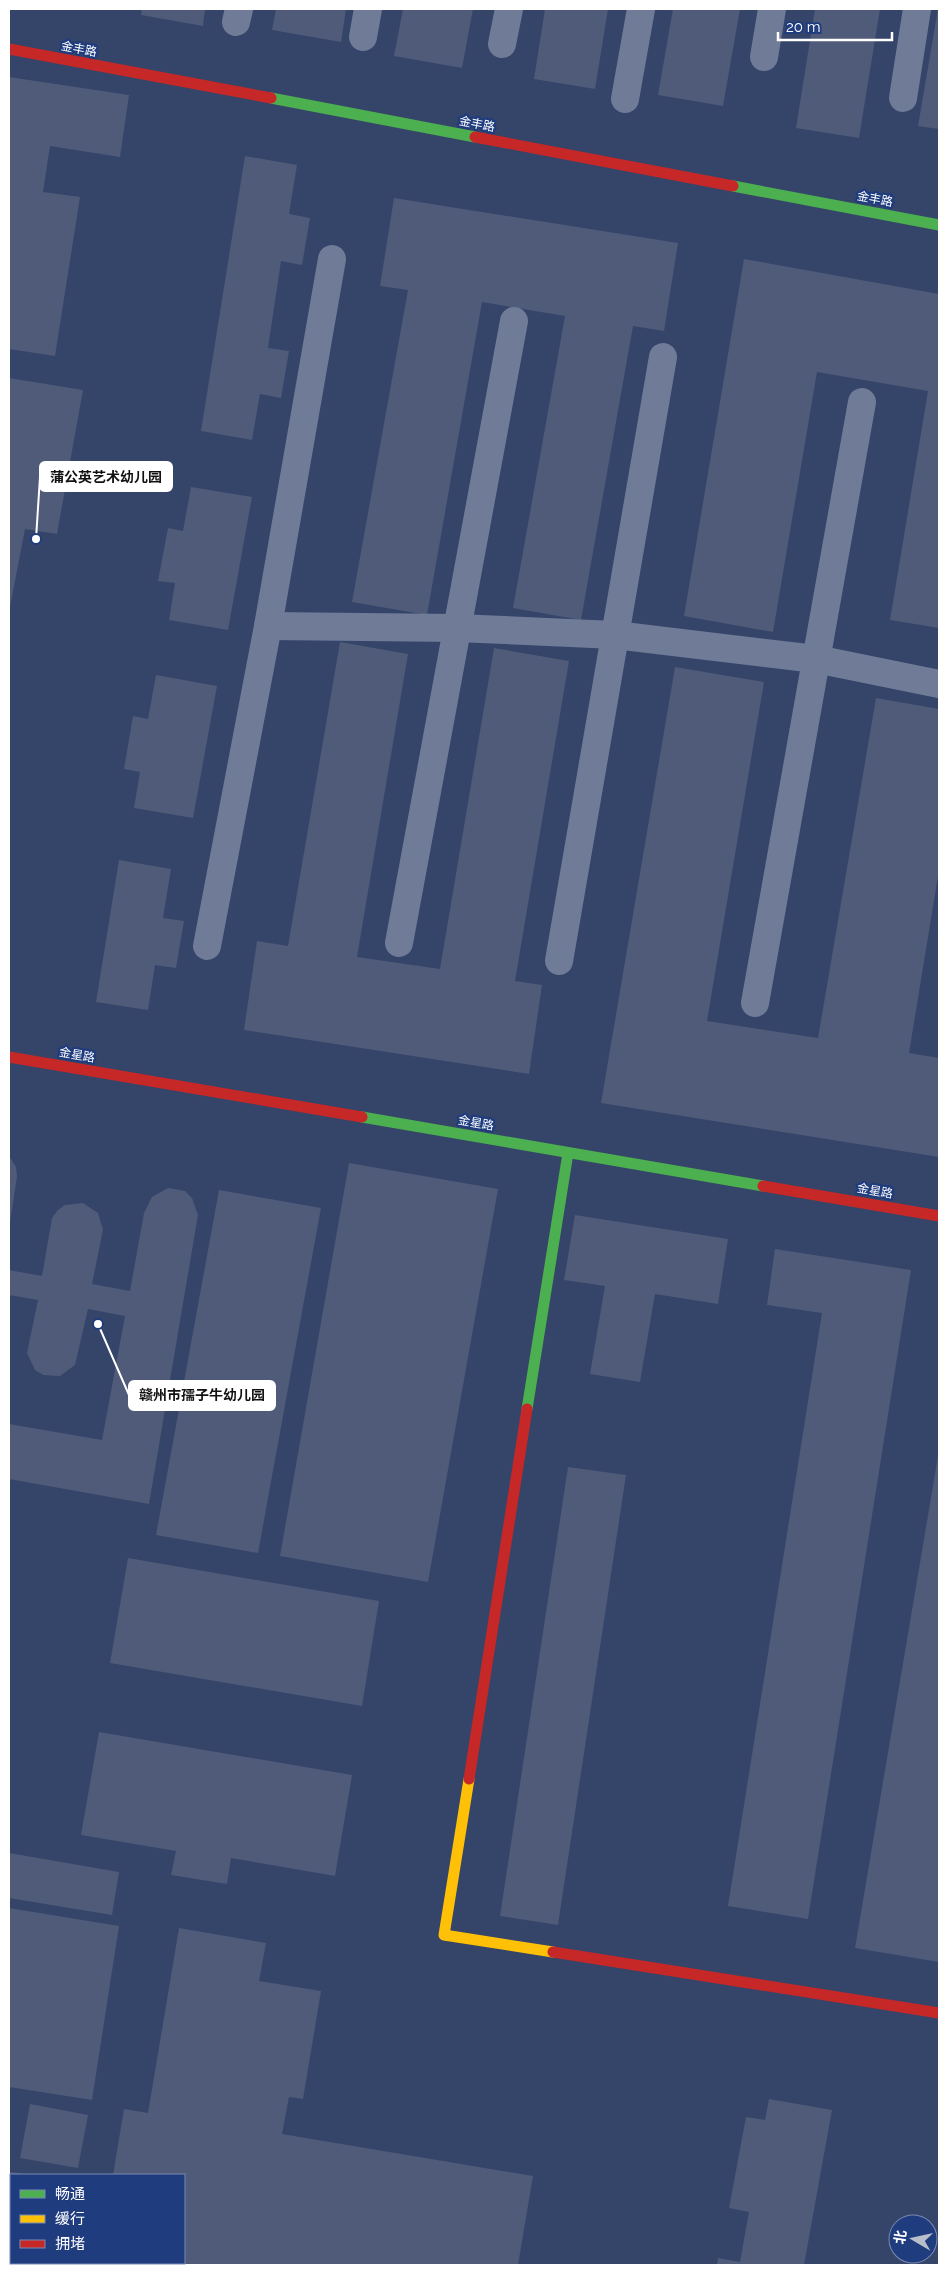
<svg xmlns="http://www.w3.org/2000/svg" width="948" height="2274" font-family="Raleway,'Noto Sans SC',sans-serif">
<rect width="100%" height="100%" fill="#354469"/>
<g fill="#4f5b79">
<polygon points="142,9 205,9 203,26 141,15"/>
<polygon points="276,9 346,9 341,42 272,30"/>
<polygon points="403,9 473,9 462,68 394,56"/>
<polygon points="545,9 608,9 595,89 534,79"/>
<polygon points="673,9 740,9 723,106 658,95"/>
<polygon points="815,9 880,9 859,138 796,128"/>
<polygon points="938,9 939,9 939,129 918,126"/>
<polygon points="9,77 129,95 120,157 50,146 43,192 80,197 55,356 9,349"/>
<polygon points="245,156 297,165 289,214 310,218 302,265 281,261 268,348 289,351 281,398 260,394 252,440 201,431"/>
<polygon points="394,198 678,243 664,331 633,326 581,620 513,608 565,316 482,302 427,615 352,602 408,290 380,286"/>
<polygon points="744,259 939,294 939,628 890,620 928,391 817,372 773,632 684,616"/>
<polygon points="9,378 83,390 57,534 25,529 10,607"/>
<polygon points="191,487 252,497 228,630 169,620 175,583 158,581 168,528 183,531"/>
<polygon points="340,642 408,654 357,957 440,969 494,648 569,661 515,981 542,985 529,1074 244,1030 257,941 288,946"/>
<polygon points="675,667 764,682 707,1021 818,1038 876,698 939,709 939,870 909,1053 939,1058 939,1157 601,1103"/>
<polygon points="156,675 217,686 193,818 134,808 140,772 124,769 133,716 148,719"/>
<polygon points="119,860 171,869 163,918 184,921 176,968 155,965 148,1010 96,1002"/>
<polygon points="9,1156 16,1167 17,1176 10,1223"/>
<polygon points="349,1163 498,1189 428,1582 280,1556"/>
<polygon points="168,1188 185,1191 192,1198 198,1215 149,1504 9,1479 9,1424 102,1440 125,1316 88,1309 75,1365 60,1376 43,1375 35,1370 27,1353 38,1300 9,1295 9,1270 42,1276 52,1218 58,1210 65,1205 83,1203 98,1213 103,1230 92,1284 130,1291 144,1213 152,1197"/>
<polygon points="219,1190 321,1208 258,1553 156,1535"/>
<polygon points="575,1215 728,1239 718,1304 655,1294 640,1382 590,1374 605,1286 564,1280"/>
<polygon points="775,1249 911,1270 808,1919 728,1906 822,1313 767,1305"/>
<polygon points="938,1456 939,1456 939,1962 855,1948"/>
<polygon points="568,1467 626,1475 558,1925 500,1916"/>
<polygon points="128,1558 379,1601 362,1706 110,1663"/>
<polygon points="99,1732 352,1775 335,1876 231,1858 227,1884 171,1875 176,1851 81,1835"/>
<polygon points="9,1853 119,1872 112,1915 9,1898"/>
<polygon points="9,1908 119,1926 92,2100 9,2087"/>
<polygon points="179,1928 266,1943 259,1981 321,1991 303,2099 289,2097 282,2134 533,2176 518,2265 97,2265 98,2263 184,2263 184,2175 113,2175 124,2109 148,2113"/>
<polygon points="769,2099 832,2110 804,2265 717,2265 718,2258 740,2262 749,2212 729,2208 746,2117 765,2120"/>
<polygon points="30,2104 88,2115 78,2168 20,2158"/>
<polygon points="9,2172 24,2174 11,2175 11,2263 72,2263 71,2265 9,2265"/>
</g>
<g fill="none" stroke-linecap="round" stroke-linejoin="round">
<g stroke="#707b98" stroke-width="28">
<polyline points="236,22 239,9"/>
<polyline points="363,37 368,9"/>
<polyline points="502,44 509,9"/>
<polyline points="764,57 772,9"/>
<polyline points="903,98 917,9"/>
<polyline points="625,99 641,9"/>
<polyline points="268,626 457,628 615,635 816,659 939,684"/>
<polyline points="399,943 514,321"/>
<polyline points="207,946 268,626 332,259"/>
<polyline points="559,961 663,357"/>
<polyline points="755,1003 862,402"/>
</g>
<g stroke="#4caf50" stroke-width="11">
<polyline points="271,98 475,137"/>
<polyline points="733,186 939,225"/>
<polyline points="362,1117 763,1186"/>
<polyline points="527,1409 568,1153"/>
</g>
<polyline stroke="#ffc107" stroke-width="11" points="469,1779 444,1935 553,1952"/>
<g stroke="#c62828" stroke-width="11">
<polyline points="9,49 271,98"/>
<polyline points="475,137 733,186"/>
<polyline points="9,1057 362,1117"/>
<polyline points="763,1186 939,1216"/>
<polyline points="469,1779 527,1409"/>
<polyline points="553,1952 939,2013"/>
</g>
</g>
<g text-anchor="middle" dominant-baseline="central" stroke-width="4.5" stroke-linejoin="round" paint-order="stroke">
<g font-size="12" fill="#fff" stroke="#1f3c7f">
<text transform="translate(79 49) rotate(11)">金丰路</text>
<text transform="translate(477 124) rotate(11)">金丰路</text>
<text transform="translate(875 199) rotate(11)">金丰路</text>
<text transform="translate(77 1055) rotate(10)">金星路</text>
<text transform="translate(476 1123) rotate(10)">金星路</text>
<text transform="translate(875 1191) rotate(10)">金星路</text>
</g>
</g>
<path fill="none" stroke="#fff" stroke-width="2" d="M36 539L40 477M98 1324L129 1395"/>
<g fill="#fff" stroke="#1f3c7f" stroke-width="2">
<circle cx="36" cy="539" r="5"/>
<circle cx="98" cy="1324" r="5"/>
</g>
<g fill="#fff" stroke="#fff" stroke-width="2">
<rect x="40" y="462" width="132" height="29" rx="5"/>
<rect x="129" y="1381" width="146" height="29" rx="5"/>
</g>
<g font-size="14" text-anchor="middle" font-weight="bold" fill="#111">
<text x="106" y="482">蒲公英艺术幼儿园</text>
<text x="202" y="1400">赣州市孺子牛幼儿园</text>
</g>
<rect width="948" height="2274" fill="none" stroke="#ffffff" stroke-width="20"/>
<rect x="10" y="2174" width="175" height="90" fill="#1f3c7f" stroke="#798ab2"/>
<rect x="20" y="2190" width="25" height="8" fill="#4caf50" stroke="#798ab2"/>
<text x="55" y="2199" font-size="15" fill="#ffffff">畅通</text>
<rect x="20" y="2215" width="25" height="8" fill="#ffc107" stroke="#798ab2"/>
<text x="55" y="2224" font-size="15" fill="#ffffff">缓行</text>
<rect x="20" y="2240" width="25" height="8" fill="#c62828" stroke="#798ab2"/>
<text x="55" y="2249" font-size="15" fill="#ffffff">拥堵</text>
<g transform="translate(913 2239) rotate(279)"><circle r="24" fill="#1f3c7f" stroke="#798ab2"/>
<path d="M0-4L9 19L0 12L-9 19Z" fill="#b8beca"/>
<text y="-8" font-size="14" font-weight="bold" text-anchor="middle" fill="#ffffff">北</text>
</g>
<path d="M778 32v8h114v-8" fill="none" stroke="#ffffff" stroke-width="2.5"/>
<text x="786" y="32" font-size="15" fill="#ffffff" stroke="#1f3c7f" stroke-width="4" paint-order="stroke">20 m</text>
</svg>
